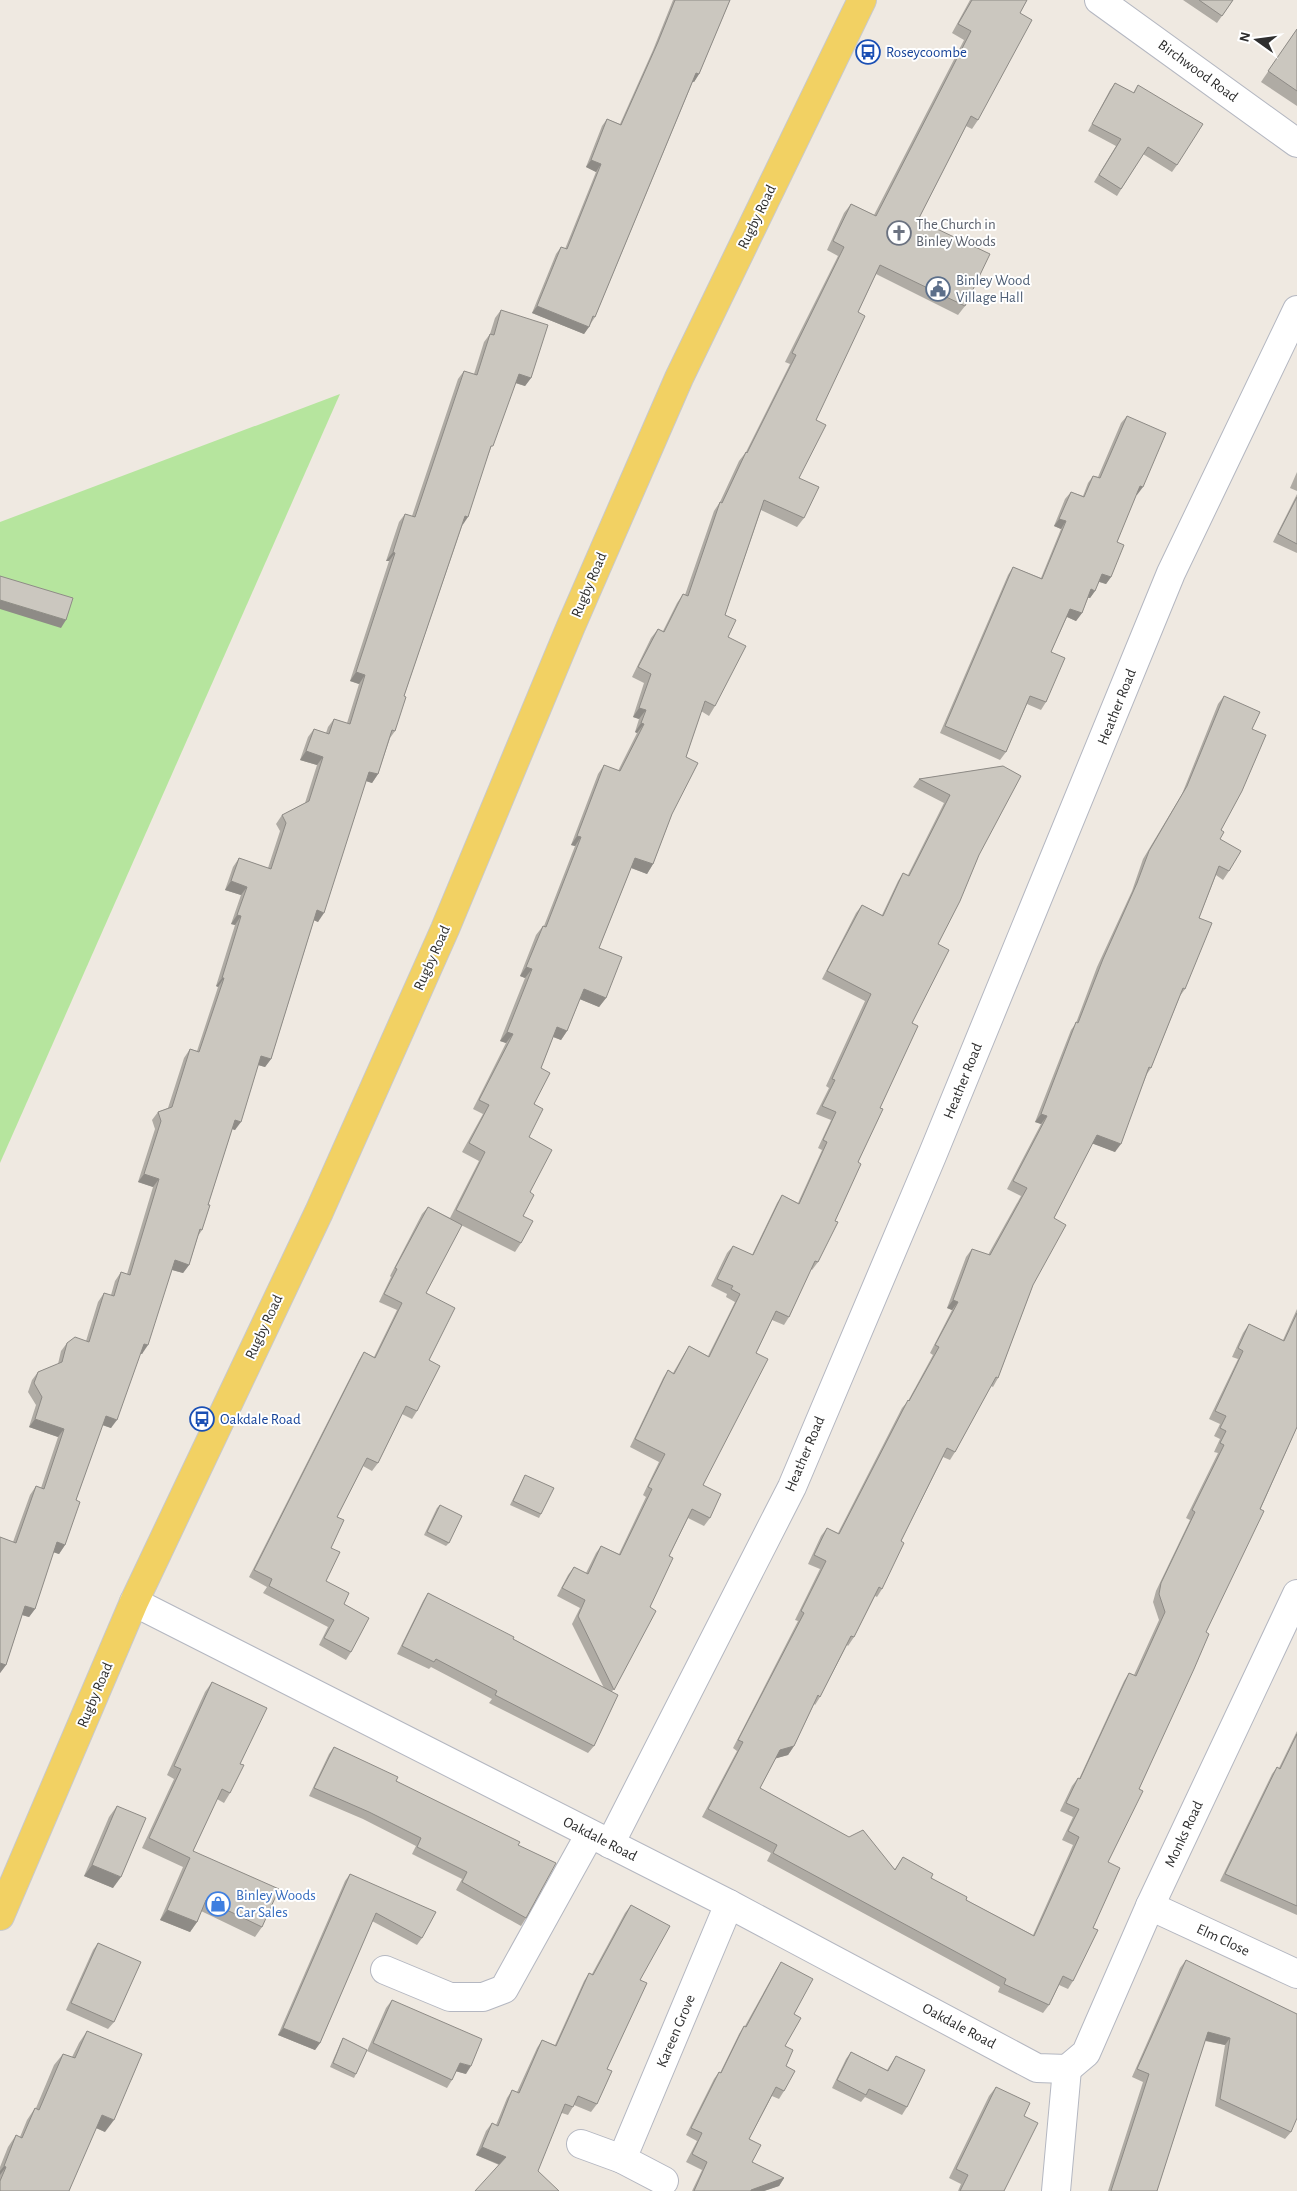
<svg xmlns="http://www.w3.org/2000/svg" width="1297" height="2191" font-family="'Alegreya Sans',sans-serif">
<rect width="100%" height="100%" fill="#efe9e1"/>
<polygon fill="#b6e59e" points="340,394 0,1163 0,522"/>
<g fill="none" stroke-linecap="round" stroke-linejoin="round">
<g stroke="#b4b7c1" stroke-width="30">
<g id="street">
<polyline points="1099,0 1297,143"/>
<polyline points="134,1602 729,1904 1037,2068 1067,2069"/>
<polyline points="610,1844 792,1487 932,1156 1171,573 1297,310"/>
<polyline points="1150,1906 1297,1974"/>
<polyline points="385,1970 450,1997 483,1997 504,1989 590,1834"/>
<polyline points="1067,2069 1086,2053 1150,1906 1297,1594"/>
<polyline points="581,2144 622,2159 664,2181"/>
<polyline points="622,2159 729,1904"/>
<polyline points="1056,2191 1067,2069"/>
</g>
</g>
<g stroke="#c9c9c9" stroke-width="30">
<polyline id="primary" points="0,1916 134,1602 319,1212 445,929 571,626 679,378 862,0"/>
</g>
<use href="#street" stroke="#fff" stroke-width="28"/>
<use href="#primary" stroke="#f2d163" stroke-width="28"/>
</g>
<g fill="#afaba4">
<polygon points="673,0 730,0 699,74 694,82 693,81 595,317 584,334 532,313 556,254 561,247 565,249 596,172 586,167 602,126 607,119 620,124 653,50"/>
<polygon points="970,0 1027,0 1020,13 978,120 972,129 966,126 918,220 965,306 958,315 876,274 858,312 816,420 799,478 804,518 797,527 761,510 725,615 728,637 715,706 709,716 701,711 686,757 672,814 653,864 647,874 631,868 599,948 606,998 599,1007 580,999 567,1031 561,1040 553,1037 541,1068 529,1137 530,1192 523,1216 521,1243 515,1252 461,1225 426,1293 429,1360 417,1411 412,1419 402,1414 378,1463 372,1471 363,1466 337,1517 331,1548 326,1581 344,1604 351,1652 346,1660 319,1645 328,1627 263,1593 267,1587 249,1577 359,1360 364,1352 374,1357 397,1310 379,1302 391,1277 390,1276 422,1214 428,1207 450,1218 479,1161 462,1152 483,1114 473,1109 506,1043 500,1041 525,978 520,976 536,935 543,926 544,926 575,846 571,845 598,774 604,765 618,771 637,733 635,732 639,719 633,717 644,683 632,677 651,638 658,629 663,631 677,603 683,594 685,595 714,511 720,502 739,461 746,452 790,364 785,362 838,256 827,250 844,213 851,204 874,215 964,40 952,33"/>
<polygon points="1183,0 1233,0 1217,23"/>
<polygon points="1297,29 1297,106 1261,82"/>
<polygon points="1115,83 1133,93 1138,85 1177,165 1172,172 1143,154 1117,196 1094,182 1116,146 1088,131 1110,90"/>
<polygon points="501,310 531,378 525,386 515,383 462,526 404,696 395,731 390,738 378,774 372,783 366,781 318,922 314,920 271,1059 265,1067 258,1065 235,1130 232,1129 208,1205 202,1230 198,1236 189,1265 183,1273 172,1270 142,1354 140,1353 111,1428 102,1425 76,1500 65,1545 59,1554 53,1552 35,1609 29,1617 22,1615 6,1665 0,1673 0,1537 13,1542 30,1495 36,1486 41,1488 58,1437 29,1427 36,1405 28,1392 32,1380 38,1372 58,1364 61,1351 67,1343 86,1341 98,1302 104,1293 111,1295 115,1281 121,1272 127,1274 153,1187 138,1182 155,1129 152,1120 158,1112 168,1108 184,1058 190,1049 197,1051 218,987 216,986 235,925 231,924 241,895 225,890 233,867 239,858 268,868 280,831 276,824 282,815 305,803 317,765 300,760 308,737 314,729 326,733 328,727 334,719 347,723 359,684 350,681 389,561 386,561 399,522 405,514 412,516 458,379 464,371 474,374 484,342 490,334 495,318"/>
<polygon points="1127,416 1137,495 1136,495 1117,542 1111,577 1106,584 1099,582 1095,591 1090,598 1088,598 1082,613 1076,621 1067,617 1051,652 1046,702 1041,710 1027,704 1006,752 1000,760 940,733 1008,575 1013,567 1041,578 1061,529 1054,526 1065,499 1071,492 1083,496 1088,483 1093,476 1098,477 1121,423"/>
<polygon points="1297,472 1297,491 1290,488"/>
<polygon points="1297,494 1297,553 1273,542"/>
<polygon points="1224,696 1252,729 1221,830 1220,839 1229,871 1223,880 1216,875 1199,918 1185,989 1180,996 1151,1068 1147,1074 1115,1152 1092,1143 1054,1218 1033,1285 998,1378 993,1387 991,1386 955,1452 950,1460 943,1457 901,1541 882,1589 877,1597 875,1596 854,1637 848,1646 847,1645 820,1697 815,1705 814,1704 794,1746 788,1755 776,1758 760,1788 895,1869 903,1857 931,1878 966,1900 1033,1935 1073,1845 1062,1840 1073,1817 1060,1811 1072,1786 1078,1778 1079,1779 1124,1681 1129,1673 1134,1675 1159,1620 1153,1602 1156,1591 1190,1520 1186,1518 1218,1453 1214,1452 1220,1439 1214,1436 1220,1424 1209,1419 1238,1359 1232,1357 1243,1333 1249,1324 1283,1340 1297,1309 1297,1427 1206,1632 1108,1862 1093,1928 1073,1981 1068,1989 1059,1985 1049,2005 1043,2013 998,1992 1000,1987 767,1861 771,1853 702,1817 737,1751 733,1748 798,1621 795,1620 820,1569 808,1564 821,1536 827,1528 838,1533 902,1408 908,1401 933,1355 930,1353 952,1310 947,1308 966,1257 972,1249 988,1255 1021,1196 1007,1189 1041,1124 1035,1122 1071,1030 1076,1023 1097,967 1132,891 1143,859 1182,794 1218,704"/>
<polygon points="1003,766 979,855 938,944 912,1023 880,1108 818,1262 812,1270 811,1269 789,1317 784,1325 772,1320 756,1353 703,1485 710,1518 704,1526 688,1518 669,1556 650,1607 612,1692 594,1746 588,1753 489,1703 492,1699 431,1667 429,1669 397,1654 423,1601 428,1593 604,1688 572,1624 580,1608 557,1596 568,1575 574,1567 586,1573 596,1553 601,1546 619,1554 646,1497 643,1495 659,1462 630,1447 663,1378 668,1370 673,1373 684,1354 689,1346 708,1356 735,1302 726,1297 727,1294 711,1286 727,1253 733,1246 752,1255 777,1203 782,1195 798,1203 822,1150 818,1148 831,1120 816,1114 829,1088 826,1086 865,1001 822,979 856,913 862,905 882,915 898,881 903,873 908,875 944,803 913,787 919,779"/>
<polygon points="525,1475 541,1514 539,1518 510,1505"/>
<polygon points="440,1505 449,1543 446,1546 424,1535 437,1508"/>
<polygon points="212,1682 240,1764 230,1793 224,1803 217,1799 193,1851 262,1927 255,1937 201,1911 197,1922 190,1932 160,1920 183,1867 142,1848 174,1779 167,1775 205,1692"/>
<polygon points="1297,1731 1297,1915 1220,1881 1272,1774 1277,1767 1279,1768"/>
<polygon points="334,1747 396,1781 518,1845 526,1918 521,1926 456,1890 462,1879 412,1854 416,1846 363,1819 309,1796 329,1754"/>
<polygon points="117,1806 113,1888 84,1876 109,1817"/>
<polygon points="350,1874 422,1938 417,1945 372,1921 320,2043 315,2050 278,2035 345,1881"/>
<polygon points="631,1905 640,1980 607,2069 597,2104 591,2112 574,2105 568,2115 562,2113 499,2165 476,2155 486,2131 492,2123 496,2125 507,2098 512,2090 517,2092 537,2048 542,2040 555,2045 584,1981 589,1973 592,1974 625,1913"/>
<polygon points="98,1943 114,2022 108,2029 66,2010 93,1950"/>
<polygon points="1186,1960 1291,2132 1285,2139 1215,2106 1225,2045 1205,2041 1157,2191 1108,2191 1143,2082 1132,2077 1180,1968"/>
<polygon points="781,1962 794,2014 785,2046 786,2066 784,2091 779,2099 772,2096 749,2139 752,2162 784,2178 779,2186 764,2191 692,2191 702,2170 686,2162 697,2141 686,2135 714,2079 719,2072 720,2073 739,2034 744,2026 745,2026 776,1970"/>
<polygon points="392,2000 466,2074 456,2071 452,2080 447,2088 367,2051 386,2008"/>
<polygon points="87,2031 105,2132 96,2128 0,2191 0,2167 8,2147 16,2135 20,2137 27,2120 35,2108 36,2108 54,2065 63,2054 72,2057 79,2043"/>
<polygon points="343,2038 356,2074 354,2078 330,2067 341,2042"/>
<polygon points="851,2052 887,2070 896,2056 907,2107 902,2115 865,2097 861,2102 832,2088 846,2059"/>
<polygon points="996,2087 1024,2116 1004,2191 958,2191 961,2184 949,2178 989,2096"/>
</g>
<g fill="#8e8b86">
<polygon points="696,73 699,74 694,82 691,81"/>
<polygon points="591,160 601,164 596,172 586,167"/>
<polygon points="537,306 589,327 584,334 532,313"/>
<polygon points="519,374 531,378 525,386 513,382"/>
<polygon points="1140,486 1143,487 1137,495 1135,494"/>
<polygon points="465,516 468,517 462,526"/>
<polygon points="1059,519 1066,521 1061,529 1054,526"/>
<polygon points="393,552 395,553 389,561 386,561"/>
<polygon points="1102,574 1111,577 1106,584 1097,581"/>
<polygon points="1091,589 1095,591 1090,598 1086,597"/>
<polygon points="0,600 66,620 61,628 0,609"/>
<polygon points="1070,609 1082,613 1076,621 1065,616"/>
<polygon points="356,672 365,675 359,684 350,681"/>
<polygon points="639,708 646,710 639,719 633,717"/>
<polygon points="641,723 644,724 637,733 635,732"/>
<polygon points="306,751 323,757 317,765 300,760"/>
<polygon points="369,772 378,774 372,783 363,780"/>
<polygon points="577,836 581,837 575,846 571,845"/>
<polygon points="635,858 653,864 647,874 629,867"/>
<polygon points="231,881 247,887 241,895 225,890"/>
<polygon points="317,910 324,913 318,922 311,919"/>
<polygon points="237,915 241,916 235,925 231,924"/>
<polygon points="526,967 532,969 525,978 520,976"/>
<polygon points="222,978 224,978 218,987 216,986"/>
<polygon points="584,989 606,998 599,1007 577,998"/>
<polygon points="557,1027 567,1031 561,1040 551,1036"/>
<polygon points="507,1032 513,1034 506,1043 500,1041"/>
<polygon points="261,1056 271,1059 265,1067 255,1064"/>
<polygon points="1041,1114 1047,1116 1041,1124 1035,1122"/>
<polygon points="235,1120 241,1122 235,1130 229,1128"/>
<polygon points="1097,1135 1121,1144 1115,1152 1091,1143"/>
<polygon points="144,1174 159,1179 153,1187 138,1182"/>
<polygon points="175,1260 189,1265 183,1273 169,1269"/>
<polygon points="953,1300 958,1302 952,1310 947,1308"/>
<polygon points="144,1344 148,1345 142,1354 138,1353"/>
<polygon points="106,1416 117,1420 111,1428 100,1424"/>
<polygon points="35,1419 64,1429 58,1437 29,1427"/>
<polygon points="57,1542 65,1545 59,1554 50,1551"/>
<polygon points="25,1606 35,1609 29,1617 19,1614"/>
<polygon points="0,1663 6,1665 0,1673"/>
<polygon points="794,1746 788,1755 774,1759 780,1750"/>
<polygon points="92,1865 121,1877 113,1888 84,1876"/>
<polygon points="167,1910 197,1922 190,1932 160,1920"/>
<polygon points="283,2028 320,2043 315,2050 278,2035"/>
<polygon points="1208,2032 1230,2038 1225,2045 1203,2040"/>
<polygon points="460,2063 471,2066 466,2074 455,2071"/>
<polygon points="102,2115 114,2120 105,2132 94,2127"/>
<polygon points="482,2147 506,2157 501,2165 476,2155"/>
<polygon points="4,2166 6,2167 0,2175 0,2171"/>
<polygon points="784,2178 779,2186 764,2191 751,2191 751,2190"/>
</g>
<g fill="#cbc7bf" stroke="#8e8b86">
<polygon points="675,0 730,0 699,74 696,73 595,317 593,316 589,327 537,306 561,247 567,249 601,164 591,160 607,119 621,125 658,42"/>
<polygon points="972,0 1027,0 1020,13 1032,20 978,120 971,116 918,220 990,254 965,306 880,265 858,312 865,316 816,420 826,425 799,478 819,487 804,518 764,500 725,615 736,620 728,637 746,646 715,706 705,701 686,757 698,763 672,814 653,864 635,858 599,948 622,957 606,998 584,989 567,1031 557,1027 541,1068 550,1073 534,1104 543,1109 529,1137 552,1150 530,1192 534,1195 523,1216 533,1221 521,1243 456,1210 485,1152 469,1143 489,1105 479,1100 513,1034 507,1032 532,969 526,967 543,926 546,927 581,837 577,836 604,765 620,771 644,724 641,723 646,710 639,708 651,674 638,667 658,629 664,632 683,594 688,596 720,502 722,503 746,452 747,453 796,355 792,353 844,247 833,241 851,204 876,216 971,31 958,24"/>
<polygon points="1199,0 1233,0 1222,16"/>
<polygon points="1297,29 1297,91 1268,71"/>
<polygon points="1115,83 1134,93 1138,85 1203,124 1177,165 1148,147 1121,189 1099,175 1121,139 1092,124"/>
<polygon points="501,310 548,325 531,378 519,374 493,446 491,446 468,517 465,516 404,696 406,697 395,731 392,730 378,774 369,772 324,913 317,910 271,1059 261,1056 241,1122 235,1120 208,1205 210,1205 202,1230 200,1229 189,1265 175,1260 148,1345 144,1344 117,1420 106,1416 76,1500 80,1502 65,1545 57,1542 35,1609 25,1606 6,1665 0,1663 0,1537 16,1543 36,1486 44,1489 64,1429 35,1419 42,1397 34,1383 38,1372 62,1362 67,1343 75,1337 89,1342 104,1293 114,1296 121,1272 130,1275 159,1179 144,1174 161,1121 158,1112 172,1107 190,1049 199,1052 224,978 222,978 241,916 237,915 247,887 231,881 239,858 271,869 286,823 282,815 309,801 323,757 306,751 314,729 329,734 334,719 350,724 365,675 356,672 395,553 393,552 405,514 415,517 464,371 477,375 490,334 494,335"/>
<polygon points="1127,416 1166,433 1143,487 1140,486 1117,542 1124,545 1111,577 1102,574 1095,591 1091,589 1082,613 1070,609 1051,652 1065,658 1046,702 1030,696 1006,752 945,726 1013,567 1042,579 1066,521 1059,519 1071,492 1084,497 1093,476 1100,478"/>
<polygon points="1297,497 1297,544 1278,534"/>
<polygon points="0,576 73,598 66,620 0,600"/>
<polygon points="1224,696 1260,712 1252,729 1266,735 1242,791 1221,830 1224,832 1220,839 1241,851 1229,871 1219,866 1199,918 1212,923 1185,989 1183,988 1151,1068 1149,1067 1121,1144 1097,1135 1054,1218 1066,1225 1033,1285 998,1378 996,1377 955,1452 947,1448 901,1541 904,1543 882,1589 879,1587 854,1637 851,1636 820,1697 818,1695 794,1746 780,1750 760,1788 849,1837 863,1830 895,1870 903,1857 933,1874 931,1878 967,1897 966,1900 1034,1936 1079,1837 1068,1831 1079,1809 1066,1803 1078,1778 1080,1779 1129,1673 1136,1676 1165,1612 1159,1594 1161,1583 1195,1512 1192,1510 1224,1445 1220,1443 1226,1431 1220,1428 1226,1416 1215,1411 1243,1351 1238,1348 1249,1324 1284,1341 1297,1313 1297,1427 1260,1509 1264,1511 1206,1632 1209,1634 1194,1669 1139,1789 1143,1791 1108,1862 1120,1868 1093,1928 1098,1930 1073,1981 1063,1976 1049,2005 1004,1984 1006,1979 773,1853 777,1845 708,1809 743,1742 738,1740 804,1613 801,1611 826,1561 814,1555 827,1528 839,1534 908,1400 909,1401 939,1347 935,1345 958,1302 953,1300 972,1249 990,1255 1027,1188 1013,1181 1047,1116 1041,1114 1076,1022 1078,1023 1103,959 1137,883 1149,851 1187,786"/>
<polygon points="1003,766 1021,776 979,855 960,901 938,944 949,950 912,1023 918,1026 880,1108 883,1109 858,1162 861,1164 835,1221 838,1222 818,1262 815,1261 789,1317 776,1311 756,1353 768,1359 703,1485 721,1494 710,1518 692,1509 669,1556 673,1558 650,1607 656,1611 614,1690 578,1616 585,1600 562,1588 574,1567 588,1574 601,1546 620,1555 652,1489 648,1487 665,1454 635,1439 668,1370 674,1374 689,1346 709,1357 740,1294 731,1289 733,1286 717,1279 733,1246 753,1255 782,1195 799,1204 827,1142 823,1140 836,1112 822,1106 835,1080 832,1079 871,994 827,971 862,905 883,916 903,873 909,876 950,795 919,779"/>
<polygon points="428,1207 462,1225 426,1293 455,1308 429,1360 440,1366 417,1411 406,1406 378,1463 367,1458 337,1517 344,1520 331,1548 340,1552 326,1581 349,1593 344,1604 369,1618 351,1652 324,1638 334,1620 269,1586 272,1579 254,1570 364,1352 375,1358 402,1303 384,1294 397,1269 395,1268"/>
<polygon points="525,1475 554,1488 541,1514 513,1501"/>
<polygon points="440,1505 462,1516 449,1543 427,1532"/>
<polygon points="428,1593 514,1637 513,1639 618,1695 594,1746 495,1695 497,1691 436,1659 434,1662 402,1646"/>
<polygon points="212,1682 267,1708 240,1764 244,1765 230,1793 222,1789 193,1851 279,1889 262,1927 206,1900 197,1922 167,1910 190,1858 149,1838 181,1769 174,1766"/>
<polygon points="1297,1734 1297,1906 1225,1874 1277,1767 1280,1769"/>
<polygon points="334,1747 398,1777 396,1781 520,1842 518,1845 556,1863 526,1918 462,1882 467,1872 417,1847 421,1838 369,1812 314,1788"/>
<polygon points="117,1806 146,1818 121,1877 92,1865"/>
<polygon points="350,1874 436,1912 422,1938 376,1913 320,2043 283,2028"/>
<polygon points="631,1905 670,1926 640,1980 647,1983 607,2069 612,2071 597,2104 578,2096 573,2107 565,2104 538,2171 559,2191 475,2191 506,2157 482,2147 492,2123 498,2126 512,2090 519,2093 542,2040 556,2046 589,1973 593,1975"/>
<polygon points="98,1943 141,1962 114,2022 71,2003"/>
<polygon points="1186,1960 1297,2014 1297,2118 1291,2132 1220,2099 1230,2038 1208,2032 1157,2191 1111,2191 1149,2074 1137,2069"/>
<polygon points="781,1962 813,1979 794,2014 801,2018 785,2046 793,2050 786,2066 795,2071 784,2091 776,2087 749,2139 761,2145 752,2162 784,2178 751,2190 751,2191 694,2191 707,2162 692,2154 702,2133 691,2128 719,2072 721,2073 744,2026 746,2027"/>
<polygon points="392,2000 482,2039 471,2066 460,2063 452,2080 373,2043"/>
<polygon points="87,2031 142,2054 114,2120 102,2115 69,2191 0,2191 0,2181 6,2167 4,2166 16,2135 22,2138 35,2108 39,2110 63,2054 75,2058"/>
<polygon points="343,2038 367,2050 356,2074 333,2063"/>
<polygon points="851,2052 888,2071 896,2056 925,2070 907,2107 869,2089 866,2095 837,2080"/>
<polygon points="996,2087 1030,2103 1024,2116 1038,2123 1004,2191 960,2191 968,2175 956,2169"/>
</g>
<defs>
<g id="bus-ring" transform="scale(1.25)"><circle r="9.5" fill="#fff" stroke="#1a4fb4" stroke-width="1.5"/><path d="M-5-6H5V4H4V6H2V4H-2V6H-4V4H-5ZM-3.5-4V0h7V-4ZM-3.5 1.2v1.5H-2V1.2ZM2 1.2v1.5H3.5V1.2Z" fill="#1a4fb4"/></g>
<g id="church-ring" transform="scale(1.25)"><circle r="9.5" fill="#fff" stroke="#6b7280" stroke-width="1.5"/><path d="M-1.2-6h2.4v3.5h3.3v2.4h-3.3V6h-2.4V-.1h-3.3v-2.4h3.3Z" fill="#6b7280"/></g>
<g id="civic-ring" transform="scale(1.25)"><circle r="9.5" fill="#fff" stroke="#5c6f8a" stroke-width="1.5"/><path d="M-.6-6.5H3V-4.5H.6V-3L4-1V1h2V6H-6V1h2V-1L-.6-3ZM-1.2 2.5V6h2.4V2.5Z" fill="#5c6f8a"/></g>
<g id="shop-ring" transform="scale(1.25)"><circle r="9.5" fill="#fff" stroke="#3f7fe0" stroke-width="1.5"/><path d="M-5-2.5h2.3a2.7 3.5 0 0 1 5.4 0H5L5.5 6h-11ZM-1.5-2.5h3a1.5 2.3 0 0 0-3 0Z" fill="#3f7fe0"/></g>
</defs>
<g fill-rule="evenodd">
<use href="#bus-ring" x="868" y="52"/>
<use href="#church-ring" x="899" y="233"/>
<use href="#civic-ring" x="938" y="289"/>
<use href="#bus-ring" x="202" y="1419"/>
<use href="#shop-ring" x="218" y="1904"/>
</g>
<g text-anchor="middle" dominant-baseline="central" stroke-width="4" stroke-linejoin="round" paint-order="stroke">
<g font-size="15" fill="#164399" stroke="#fff" text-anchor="start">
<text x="886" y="52">Roseycoombe</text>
<text x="220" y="1419">Oakdale Road</text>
</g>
<g font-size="15" fill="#2e2e2e" stroke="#fff">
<text transform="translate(1198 71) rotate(36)">Birchwood Road</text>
<text transform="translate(757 217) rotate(-64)">Rugby Road</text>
<text transform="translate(589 585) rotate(-67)">Rugby Road</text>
<text transform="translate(1117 707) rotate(-68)">Heather Road</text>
<text transform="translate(432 958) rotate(-66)">Rugby Road</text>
<text transform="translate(963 1081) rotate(-68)">Heather Road</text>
<text transform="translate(264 1327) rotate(-65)">Rugby Road</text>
<text transform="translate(805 1454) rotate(-67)">Heather Road</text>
<text transform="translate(95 1695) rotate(-67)">Rugby Road</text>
<text transform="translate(1184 1834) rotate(-65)">Monks Road</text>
<text transform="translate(600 1839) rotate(27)">Oakdale Road</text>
<text transform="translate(1223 1940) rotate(25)">Elm Close</text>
<text transform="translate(959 2026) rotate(28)">Oakdale Road</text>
<text transform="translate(676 2031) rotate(-67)">Kareen Grove</text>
</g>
<g font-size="15" fill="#5b616d" stroke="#fff" text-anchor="start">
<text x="916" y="224">The Church in<tspan x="916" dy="17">Binley Woods</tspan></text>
</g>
<g font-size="15" fill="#4e5e75" stroke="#fff" text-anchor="start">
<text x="956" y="280">Binley Wood<tspan x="956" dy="17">Village Hall</tspan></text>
</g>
<g font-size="15" fill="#366cbe" stroke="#fff" text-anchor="start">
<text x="236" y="1895">Binley Woods<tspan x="236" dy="17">Car Sales</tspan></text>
</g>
</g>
<g transform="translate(1257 40) rotate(284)" stroke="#ffffff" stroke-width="4" paint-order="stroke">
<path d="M0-4L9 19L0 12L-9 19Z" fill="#2e2e2e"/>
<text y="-8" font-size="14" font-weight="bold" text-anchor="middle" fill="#2e2e2e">N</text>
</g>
</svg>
